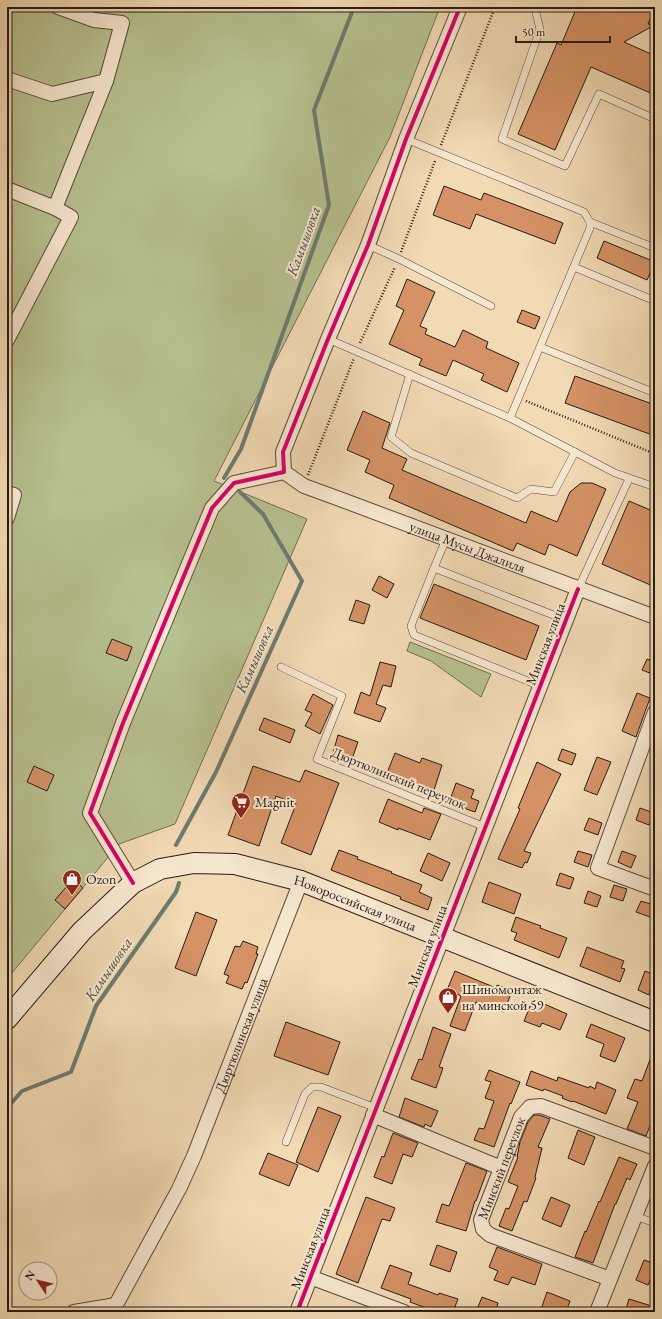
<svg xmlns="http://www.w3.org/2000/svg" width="662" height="1319" font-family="'EB Garamond',serif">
<rect width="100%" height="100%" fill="#f2dab5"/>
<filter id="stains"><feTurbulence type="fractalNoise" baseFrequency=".005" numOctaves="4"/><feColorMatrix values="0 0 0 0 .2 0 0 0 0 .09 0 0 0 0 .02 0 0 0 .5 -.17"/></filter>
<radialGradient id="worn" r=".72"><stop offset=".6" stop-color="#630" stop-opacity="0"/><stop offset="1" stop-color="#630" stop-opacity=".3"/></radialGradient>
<g fill="#b7c090" stroke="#706e53">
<polygon points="7,7 440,7 390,137 214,481 307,519 175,824 119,844 7,979"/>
<polygon points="410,642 491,674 481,697 431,661 407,651"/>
</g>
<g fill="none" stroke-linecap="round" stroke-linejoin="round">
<g stroke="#6d7b6f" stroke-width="4">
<polyline points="224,478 241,449 329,205 314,110 354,7"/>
<polyline points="176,845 216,772 302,581 263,514 240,492"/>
<polyline points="7,1108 22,1091 71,1072 96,1006 176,892 179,883"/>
</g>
</g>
<g fill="#d49266" stroke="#281b16">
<polygon points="577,7 651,7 651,18 648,23 651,27 624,42 651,54 655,44 655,95 591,67 555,150 518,134 557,43 561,45"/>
<polygon points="444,186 481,200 484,193 563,223 555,244 476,214 470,229 433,215"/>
<polygon points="604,241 655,262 647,280 597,258"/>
<polygon points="407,279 435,292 420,326 427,329 425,334 455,347 463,330 488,342 486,348 519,363 507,392 481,380 484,374 453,360 446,376 419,365 422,359 389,344 404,310 396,306"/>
<polygon points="522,310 540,317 535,329 517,322"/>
<polygon points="575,376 655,405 655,436 565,403"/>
<polygon points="363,411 390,423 382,448 407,459 402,470 526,523 531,511 557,522 570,492 581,483 592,483 606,489 577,556 549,544 545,555 517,543 513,551 389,498 394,485 365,472 370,460 347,450"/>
<polygon points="629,501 655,512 655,587 602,564"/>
<polygon points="379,576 394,584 387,598 372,590"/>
<polygon points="434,584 539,626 526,660 420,618"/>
<polygon points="356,600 370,605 364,624 349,620"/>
<polygon points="112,639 132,647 127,661 106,653"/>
<polygon points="647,659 655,662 655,675 642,670"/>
<polygon points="380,662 396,666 391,687 383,685 376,704 386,708 380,722 354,713 361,692 370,696"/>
<polygon points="637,693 650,698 636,737 622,731"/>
<polygon points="313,694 333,705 320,734 305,726 312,713 305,710"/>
<polygon points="264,718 295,730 290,743 259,730"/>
<polygon points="338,735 358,742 352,759 333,753"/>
<polygon points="562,749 576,754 572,765 558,760"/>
<polygon points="395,753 420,763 422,758 442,765 434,790 387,773"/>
<polygon points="597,757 611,762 597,795 584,790"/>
<polygon points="537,762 561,774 524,851 531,853 527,863 525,862 522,868 498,859 520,809 518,808"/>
<polygon points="34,766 54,775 47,791 27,782"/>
<polygon points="253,766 300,782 305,770 339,783 311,855 281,843 296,804 276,796 259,846 228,835"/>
<polygon points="456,783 474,790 471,798 479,801 475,812 449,803"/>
<polygon points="388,799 422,813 424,808 441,814 430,840 398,828 398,830 379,822"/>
<polygon points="640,808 654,813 649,825 636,820"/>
<polygon points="589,818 602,823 598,835 584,830"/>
<polygon points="339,850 358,857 357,859 392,872 391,873 422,885 419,892 432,898 428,910 400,899 401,897 331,870"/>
<polygon points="578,851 592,855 588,867 574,862"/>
<polygon points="622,851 636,856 631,868 618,862"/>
<polygon points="428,853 450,863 442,881 420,871"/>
<polygon points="560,873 574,878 570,889 556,885"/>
<polygon points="73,879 83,888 65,909 55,900"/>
<polygon points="489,882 521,894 514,914 482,902"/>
<polygon points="614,885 627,889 623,901 610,897"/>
<polygon points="588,891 601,896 597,907 584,903"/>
<polygon points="641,901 654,905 650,917 636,912"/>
<polygon points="196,912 217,920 196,976 175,968"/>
<polygon points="516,917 541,926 540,928 567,938 559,958 514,940 517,933 511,931"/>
<polygon points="243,941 258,947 256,954 258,954 247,983 245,982 242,989 226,983 229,976 224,974 235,946 240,947"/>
<polygon points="587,947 624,961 621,968 625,969 620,982 580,966"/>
<polygon points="455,971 496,988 497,985 512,991 504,1012 476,1002 465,1031 450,1026 461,996 447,990"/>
<polygon points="645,971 655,975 655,989 651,987 649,995 638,990"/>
<polygon points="533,999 567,1014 560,1030 542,1023 540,1027 524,1021"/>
<polygon points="286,1022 340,1042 328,1075 274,1056"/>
<polygon points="591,1024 625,1038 615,1062 600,1056 604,1044 586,1037"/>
<polygon points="433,1027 451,1034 439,1067 443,1068 436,1088 411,1079 419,1059 422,1060"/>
<polygon points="654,1049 655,1113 646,1136 627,1129 638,1102 627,1098 635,1079 642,1081"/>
<polygon points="489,1070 520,1082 511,1104 510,1103 494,1147 474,1140 479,1128 484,1129 494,1101 485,1098 491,1082 485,1080"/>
<polygon points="531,1071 557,1081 558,1077 589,1088 590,1086 595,1089 597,1082 616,1090 606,1114 573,1101 572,1102 562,1098 563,1096 544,1089 543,1091 526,1085"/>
<polygon points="405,1098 438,1111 431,1127 425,1124 424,1127 399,1117"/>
<polygon points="318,1107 341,1116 318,1172 296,1162"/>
<polygon points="534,1115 539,1115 550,1119 538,1147 542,1148 535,1177 536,1178 527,1202 524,1201 512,1231 499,1226 506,1208 509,1209 518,1186 508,1182 518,1157 517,1157 520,1142 528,1122"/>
<polygon points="578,1130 595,1137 584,1165 568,1158"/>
<polygon points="393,1133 418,1143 412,1157 403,1154 392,1184 374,1177 382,1156 384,1157"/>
<polygon points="268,1153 298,1165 289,1186 259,1174"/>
<polygon points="619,1157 637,1164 630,1180 627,1178 616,1204 615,1204 593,1263 575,1257 585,1231 586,1232 599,1201 600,1202"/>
<polygon points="466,1163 487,1171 476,1201 475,1201 466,1231 436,1222 442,1204 449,1206"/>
<polygon points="366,1197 395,1208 390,1221 382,1219 358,1283 336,1274"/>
<polygon points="551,1197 570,1205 561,1227 542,1219"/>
<polygon points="437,1245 457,1252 450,1272 430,1265"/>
<polygon points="497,1247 542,1264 535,1285 512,1277 508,1285 494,1280 498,1271 489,1267"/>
<polygon points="644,1260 655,1264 655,1269 648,1285 636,1280"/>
<polygon points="390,1265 412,1273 408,1284 438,1295 439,1293 458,1299 453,1312 437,1312 410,1302 411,1299 381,1288"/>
<polygon points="547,1292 570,1301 566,1312 540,1312"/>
<polygon points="482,1297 498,1303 495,1312 476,1312"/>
<polygon points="629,1299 655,1307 655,1312 625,1312"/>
</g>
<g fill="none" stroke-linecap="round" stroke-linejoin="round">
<g stroke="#5a4b3e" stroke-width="8">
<g id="service">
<polyline points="538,7 536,13 540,29 502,139 565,166 599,94 655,119"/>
<polyline points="653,23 655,22"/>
<polyline points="406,139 584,212 590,222 590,228 510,418"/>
<polyline points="590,222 655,248"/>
<polyline points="368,245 399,259 491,306"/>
<polyline points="574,267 655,301"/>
<polyline points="328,339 510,418 615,473 655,487"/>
<polyline points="540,347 655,393"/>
<polyline points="410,374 391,437 411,453 517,498 531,489 554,492 575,452"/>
<polyline points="446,539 434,568 566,620"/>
<polyline points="434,568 411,626 414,635 540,686"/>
<polyline points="578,589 629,479"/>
<polyline points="281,667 342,696 317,759 485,827"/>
<polyline points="286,1142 305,1094 312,1087 321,1087 376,1108"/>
<polyline points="635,1216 655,1223"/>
</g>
</g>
<g stroke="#5a4b3e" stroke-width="16">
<g id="minor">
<polyline points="58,7 94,20 122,23 106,81"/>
<polyline points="7,79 52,94 106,81 55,208 7,189"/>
<polyline points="7,340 71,217 55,208"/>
<polyline points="284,472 283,452 328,339 368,245 406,139 460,7"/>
<path id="s1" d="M284,472L304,486L337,498L655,617"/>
<polyline points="7,493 14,495 7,518"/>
<polyline points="655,712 598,868 655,889"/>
<polyline points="133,883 90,813 123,723 212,508 234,483 284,472"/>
<polyline points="373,1115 501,1168"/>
<polyline points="310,1277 404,1312"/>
<path id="s2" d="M610,1279L490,1235L483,1229L481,1220L521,1117L530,1107L541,1106L655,1148"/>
<polyline points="74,1312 116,1305"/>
<path id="s3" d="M112,1312L179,1189L194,1156L301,881"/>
<polyline points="297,1312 578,589"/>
<polyline points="597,1312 655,1166"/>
</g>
</g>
<g stroke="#281b16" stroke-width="22">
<g id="secondary">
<path id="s4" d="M7,1019L82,931L133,883L160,869L194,863L235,864L301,881L655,1022"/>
</g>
</g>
<g stroke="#281b16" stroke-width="2.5" stroke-dasharray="1 2" stroke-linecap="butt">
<polyline points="441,145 495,7"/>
<polyline points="401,252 435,161"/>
<polyline points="360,343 395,267"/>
<polyline points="526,401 655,454"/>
<polyline points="308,475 354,358"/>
</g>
<use href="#service" stroke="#f7e7cf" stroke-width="7"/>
<use href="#minor" stroke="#f7e7cf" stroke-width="14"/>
<use href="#secondary" stroke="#f7e7cf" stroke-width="20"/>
<g stroke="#f7e7cf" stroke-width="6">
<g id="cycleway">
<polyline points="133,883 90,813 123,723 212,508 234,483 284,472 283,452 328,339 368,245 406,139 460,7"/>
<polyline points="297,1312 578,589"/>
</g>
</g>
<use href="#cycleway" stroke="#d6006c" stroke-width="4"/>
</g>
<defs>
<g id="supermarket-pin" transform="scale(1)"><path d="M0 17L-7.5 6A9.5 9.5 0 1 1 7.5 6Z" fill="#8f2418" stroke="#f7e7cf"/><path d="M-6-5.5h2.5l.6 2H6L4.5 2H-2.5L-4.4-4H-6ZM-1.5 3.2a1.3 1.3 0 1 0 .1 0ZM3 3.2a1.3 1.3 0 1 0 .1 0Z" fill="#fff"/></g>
<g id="shop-pin" transform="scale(1)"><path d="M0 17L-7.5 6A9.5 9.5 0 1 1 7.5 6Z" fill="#8f2418" stroke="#f7e7cf"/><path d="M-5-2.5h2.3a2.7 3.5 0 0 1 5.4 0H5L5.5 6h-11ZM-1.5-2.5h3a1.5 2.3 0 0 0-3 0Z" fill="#fff"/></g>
</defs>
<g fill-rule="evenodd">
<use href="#supermarket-pin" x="241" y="802"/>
<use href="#shop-pin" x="72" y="879"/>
<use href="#shop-pin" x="448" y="997"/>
</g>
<g text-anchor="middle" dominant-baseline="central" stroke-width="4" stroke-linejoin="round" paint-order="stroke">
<g font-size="14" fill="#281b16" stroke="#f7e7cf">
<text stroke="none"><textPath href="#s1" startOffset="199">улица Мусы Джалиля</textPath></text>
<text transform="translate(545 644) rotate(-69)">Минская улица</text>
<text transform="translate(399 778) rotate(22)">Дюртюлинский переулок</text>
<text stroke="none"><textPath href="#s4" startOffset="418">Новороссийская улица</textPath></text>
<text transform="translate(427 946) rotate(-69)">Минская улица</text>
<text stroke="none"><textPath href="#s3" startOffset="306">Дюртюлинская улица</textPath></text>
<text stroke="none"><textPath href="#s2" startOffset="202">Минский переулок</textPath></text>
<text transform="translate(310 1248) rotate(-69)">Минская улица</text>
</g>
<g font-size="14" fill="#281b16" stroke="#f7e7cf" text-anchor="start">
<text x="255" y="802">Magnit</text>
<text x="86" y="879">Ozon</text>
<text x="462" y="989">Шиномонтаж<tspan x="462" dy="16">на минской 59</tspan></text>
</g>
<g font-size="15" font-style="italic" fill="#4a4b43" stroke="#f7e7cf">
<text transform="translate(303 241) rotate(-70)">Камышовка</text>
<text transform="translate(254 659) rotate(-66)">Камышовка</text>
<text transform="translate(108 969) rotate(-56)">Камышовка</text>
</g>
</g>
<rect width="662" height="1319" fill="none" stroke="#f2dab5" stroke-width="24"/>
<rect x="8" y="8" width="646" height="1303" fill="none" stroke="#281b16" stroke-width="2"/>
<rect x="12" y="12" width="638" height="1295" fill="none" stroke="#281b16"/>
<g transform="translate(38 1281) rotate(305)"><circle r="19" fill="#f7e7cf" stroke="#a49585"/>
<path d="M0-3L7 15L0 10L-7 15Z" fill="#8f2418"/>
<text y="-6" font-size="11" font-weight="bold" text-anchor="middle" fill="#281b16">N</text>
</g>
<path d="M516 36v6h94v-6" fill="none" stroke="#281b16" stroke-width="2"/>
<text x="522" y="36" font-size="12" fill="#281b16" stroke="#f7e7cf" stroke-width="3" paint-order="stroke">50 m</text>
<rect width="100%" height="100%" filter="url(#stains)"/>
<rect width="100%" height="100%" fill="url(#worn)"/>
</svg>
